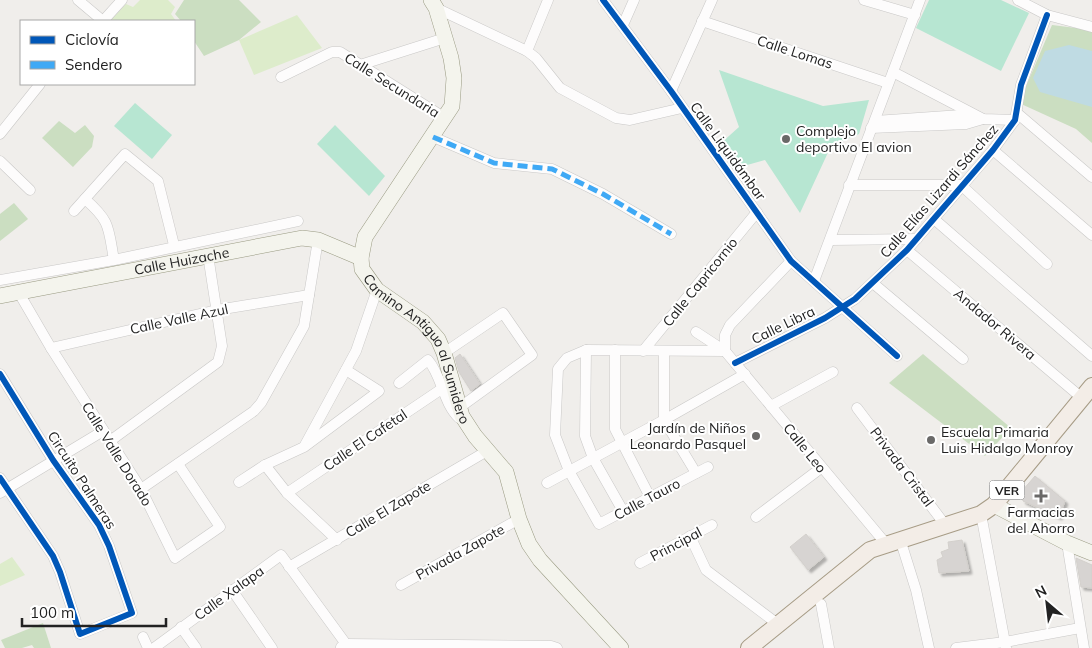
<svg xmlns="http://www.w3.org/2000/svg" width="1092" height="648" font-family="Mulish,sans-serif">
<defs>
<filter id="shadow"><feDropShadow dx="3" dy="3" stdDeviation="1" flood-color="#0004"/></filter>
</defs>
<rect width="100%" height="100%" fill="#f0eeeb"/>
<g fill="#ddeccb">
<polygon points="140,0 168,0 175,7 171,14 176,21 110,21 126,4 133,7"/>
<polygon points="297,15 322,48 254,75 239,40"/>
<polygon points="12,557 25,575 0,586 0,564"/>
</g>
<g fill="#cbdec1">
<polygon points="184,0 239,0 261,22 239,40 204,56 194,41 194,21 181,21 175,14"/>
<polygon points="1052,25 1092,30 1092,143 1076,129 1019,103"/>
<polygon points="59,121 75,133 85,125 94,136 92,147 73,167 42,138"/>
<polygon points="14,203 28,219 0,241 0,214"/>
<polygon points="923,354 1011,428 985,456 889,383"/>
<polygon points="43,623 51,648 34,648 32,645 22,648 5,648 1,640"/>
</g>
<g fill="#b7e6d2">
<polygon points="929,0 1001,0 1029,13 1001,71 916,28"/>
<polygon points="719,70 823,106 869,100 859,134 831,146 800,213 765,160 733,169 720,144 739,127"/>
<polygon points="135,103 172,135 152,159 114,126"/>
<polygon points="335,125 385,176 369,196 317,144"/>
</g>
<polygon fill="#bfdbe3" points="1069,45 1092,51 1092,107 1040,92 1033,78 1045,51"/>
<g fill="#d7d4d2" stroke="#d3d0cc" filter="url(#shadow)">
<polygon points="460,354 480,384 471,391 459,372 455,358"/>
<polygon points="1035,476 1065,501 1059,517 1023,501 1022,491"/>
<polygon points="806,534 824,557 808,570 790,547"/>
<polygon points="962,540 969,571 939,573 937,560 943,557 941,552 949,549 948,542"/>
<polygon points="1076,558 1092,565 1092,588 1081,587"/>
</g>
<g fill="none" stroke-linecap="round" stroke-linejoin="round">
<g stroke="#c9c8c7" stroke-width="11">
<g id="minor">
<polyline points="78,0 103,21"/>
<polyline points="603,0 671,91 791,261 897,356"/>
<polyline points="864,0 915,15"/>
<polyline points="1018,0 1047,15 1092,27"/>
<polyline points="436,8 527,51 536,58 560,88 616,118 630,120 682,108"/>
<polyline points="103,21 122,0"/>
<polyline points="702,21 888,83"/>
<polyline points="623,25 634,0"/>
<polyline points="527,51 548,0"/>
<polyline points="360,65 445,38"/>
<polyline points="893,72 983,119 1015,120"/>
<polyline points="281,77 332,52 340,52 445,118"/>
<polyline points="671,91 712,0"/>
<polyline points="1017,113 1092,177"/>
<polyline points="875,121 961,115 972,117"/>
<polyline points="871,128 966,124 983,119"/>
<polyline points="0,134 40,84"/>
<polyline points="433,137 494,163 552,169 603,194 671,234"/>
<polyline points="993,150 1092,235"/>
<polyline points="0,161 30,190"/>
<polyline points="849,185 961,185 1047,264"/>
<path d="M85,199C111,222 108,227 114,260"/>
<polyline points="74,211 125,154 158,181 174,245"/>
<polyline points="934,219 1092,356"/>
<polyline points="831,240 917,239"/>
<polyline points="907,250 1082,398"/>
<polyline points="0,280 114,260 298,221"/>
<polyline points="814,281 920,0"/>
<polyline points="874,284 963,359"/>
<polyline points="19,293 51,348 141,489 175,558 220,527 178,464"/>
<polyline points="696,332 725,351 887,545"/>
<polyline points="51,348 217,310 309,295"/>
<polyline points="586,350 585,436 593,458 623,511"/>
<polyline points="615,350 615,429 650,497"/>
<polyline points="643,351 757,212"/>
<polyline points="725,351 725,335 730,325 791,261"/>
<polyline points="664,352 664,420 696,473"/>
<polyline points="444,353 503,313 532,355 459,408"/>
<polyline points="735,363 825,318 855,299 907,250 993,150 1015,120 1021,85 1047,15"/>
<polyline points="0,374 53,460 99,525 109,546 132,613 80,634 60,572 53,556 0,478"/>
<path d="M399,383L428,360C442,376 443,403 459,418"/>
<polyline points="771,406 833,372"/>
<polyline points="857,408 946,526"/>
<polyline points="110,441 218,362 222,346 208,255"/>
<polyline points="305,445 356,351 377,290"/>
<polyline points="265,465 287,493 337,540"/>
<polyline points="708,467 599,524 569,471 555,435 558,369 567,358 586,350 725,351"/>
<polyline points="239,482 265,465 304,447 379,391 346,370"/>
<polyline points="547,483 664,420 745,374"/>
<polyline points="141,489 254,411 261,403 304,326 318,240"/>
<polyline points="0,493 103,431"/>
<polyline points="287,493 443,388"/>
<polyline points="981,514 1006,648"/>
<polyline points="756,517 821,468"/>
<polyline points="690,536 706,570 779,625"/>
<polyline points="900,539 916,590 929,648"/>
<polyline points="1067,543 1084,648"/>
<polyline points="640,563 712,525"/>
<polyline points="289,567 487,451"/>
<polyline points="401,585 519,519"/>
<polyline points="232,590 272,648"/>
<polyline points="821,604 829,648"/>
<polyline points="181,627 196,648"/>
<polyline points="143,637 148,648"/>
<polyline points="341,647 346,644 551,646 557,648"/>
<polyline points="154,648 281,555 346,644"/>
<polyline points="956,648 1005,642 1080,628"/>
</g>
</g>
<g stroke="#999a82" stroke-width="16">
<g id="secondary">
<path id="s1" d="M431,0L436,8L451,58L454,78L452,106L365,237L361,258L362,269L377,290L423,322L438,339L444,353L462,416L475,436L506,472L519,519L529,544L540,560L621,648"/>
<path id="s2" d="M0,296L302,238L318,240L361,258"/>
<polyline points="994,505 1067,543 1092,553"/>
</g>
</g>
<g stroke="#a79c86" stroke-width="18">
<polyline id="primary" points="749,648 870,550 981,514 994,505 1092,386"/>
</g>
<use href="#minor" stroke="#fdfcfc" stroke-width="10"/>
<use href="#secondary" stroke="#f4f4ed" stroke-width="15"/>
<use href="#primary" stroke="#f3ede7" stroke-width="16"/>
<polyline stroke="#3fa9f5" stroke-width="5" stroke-dasharray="10 5" stroke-linecap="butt" points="433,137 494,163 552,169 603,194 671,234"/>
<g stroke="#fff" stroke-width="9">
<g id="cycleway">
<polyline points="603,0 671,91 791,261 897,356"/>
<polyline points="735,363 825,318 855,299 907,250 993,150 1015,120 1021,85 1047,15"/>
<polyline points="0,374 53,460 99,525 109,546 132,613 80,634 60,572 53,556 0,478"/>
</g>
</g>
<use href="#cycleway" stroke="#0057b8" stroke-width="6"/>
</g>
<g fill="#6a6968" stroke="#fff" stroke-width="2">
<circle cx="786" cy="139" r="5"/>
<circle cx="756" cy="436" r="5"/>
<circle cx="931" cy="440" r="5"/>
<path d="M1038.5 488.5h5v5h5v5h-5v5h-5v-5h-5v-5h5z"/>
</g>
<g text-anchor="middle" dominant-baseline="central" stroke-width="4" stroke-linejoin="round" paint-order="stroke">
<rect fill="#fff" stroke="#646464" stroke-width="1" x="989.5" y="480.5" width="35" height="19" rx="4"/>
<g font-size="12" font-weight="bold" fill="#222">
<text x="1007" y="490">VER</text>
</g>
<g font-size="14" fill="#222" stroke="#fff">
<text transform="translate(795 52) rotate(18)">Calle Lomas</text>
<text transform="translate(392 85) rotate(32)">Calle Secundaria</text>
<text transform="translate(728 151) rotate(54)">Calle Liquidámbar</text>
<text transform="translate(939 191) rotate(-49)">Calle Elías Lizardi Sánchez</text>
<text stroke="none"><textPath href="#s2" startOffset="185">Calle Huizache</textPath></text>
<text transform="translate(700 282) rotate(-51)">Calle Capricornio</text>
<text transform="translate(179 319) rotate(-12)">Calle Valle Azul</text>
<text transform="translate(995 324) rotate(40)">Andador Rivera</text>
<text transform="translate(783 325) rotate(-26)">Calle Libra</text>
<text stroke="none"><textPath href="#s1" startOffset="400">Camino Antiguo al Sumidero</textPath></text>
<text transform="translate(365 440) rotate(-34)">Calle El Cafetal</text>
<text transform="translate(805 448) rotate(51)">Calle Leo</text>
<text transform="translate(117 454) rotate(58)">Calle Valle Dorado</text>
<text transform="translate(902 467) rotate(53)">Privada Cristal</text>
<text transform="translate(82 480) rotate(57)">Circuito Palmeras</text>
<text transform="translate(647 499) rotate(-28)">Calle Tauro</text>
<text transform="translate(388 509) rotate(-31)">Calle El Zapote</text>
<text transform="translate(676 544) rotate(-28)">Principal</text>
<text transform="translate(460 552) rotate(-29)">Privada Zapote</text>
<text transform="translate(229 593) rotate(-36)">Calle Xalapa</text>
</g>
<g font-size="14" fill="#222" stroke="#fff" text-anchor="start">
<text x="796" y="131">Complejo<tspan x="796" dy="16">deportivo El avion</tspan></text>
<text x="746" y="428" text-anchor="end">Jardín de Niños<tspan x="746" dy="16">Leonardo Pasquel</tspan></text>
<text x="941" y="432">Escuela Primaria<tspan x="941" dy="16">Luis Hidalgo Monroy</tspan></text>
<text x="1041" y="512" text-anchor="middle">Farmacias<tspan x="1041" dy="16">del Ahorro</tspan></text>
</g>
</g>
<rect x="20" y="20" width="175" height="65" fill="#ffffff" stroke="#a7a7a7"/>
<rect x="30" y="36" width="25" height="8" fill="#0057b8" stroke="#a7a7a7"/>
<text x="65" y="45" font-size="15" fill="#222222">Ciclovía</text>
<rect x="30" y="61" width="25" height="8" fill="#3fa9f5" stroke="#a7a7a7"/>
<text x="65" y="70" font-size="15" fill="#222222">Sendero</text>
<g transform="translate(1047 603) rotate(332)" stroke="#ffffff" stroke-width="4" paint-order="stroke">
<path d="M0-4L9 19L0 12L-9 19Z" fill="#222222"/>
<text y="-8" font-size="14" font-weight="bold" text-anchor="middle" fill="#222222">N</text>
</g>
<path d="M22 618v8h144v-8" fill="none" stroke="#222222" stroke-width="2.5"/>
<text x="30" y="618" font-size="15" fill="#222222" stroke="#ffffff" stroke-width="4" paint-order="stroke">100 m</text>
</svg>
